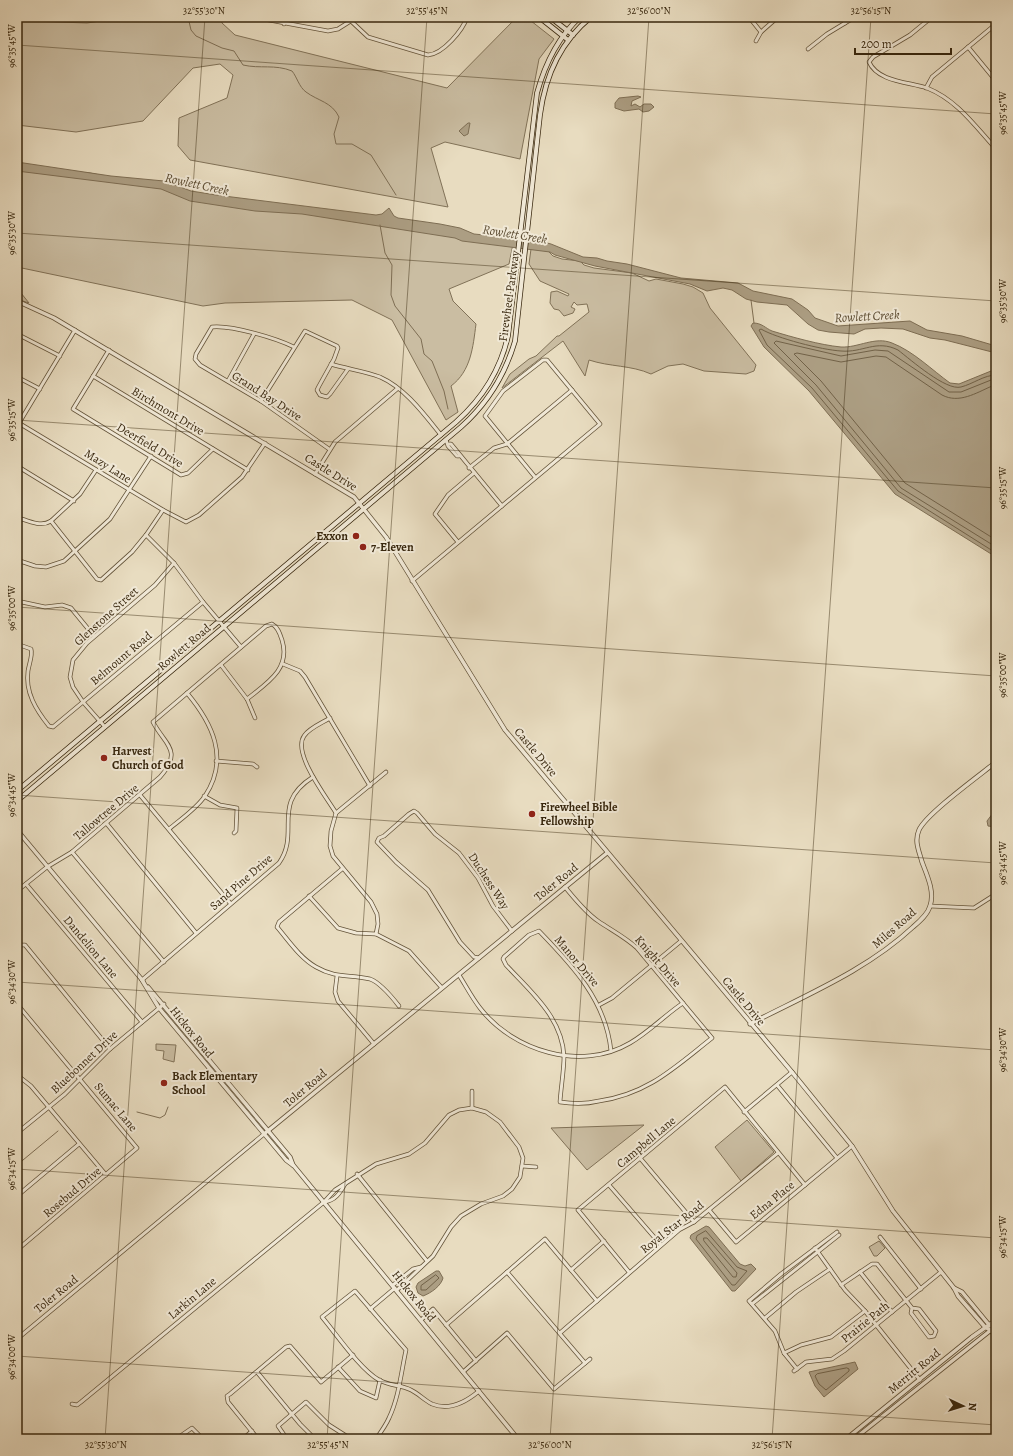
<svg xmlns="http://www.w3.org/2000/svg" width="1013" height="1456" font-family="Alegreya,serif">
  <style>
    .green { fill: #cabda2; stroke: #817258 }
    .water { fill: #ac9e83; stroke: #7e6e54 }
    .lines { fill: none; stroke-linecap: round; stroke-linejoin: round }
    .shore { stroke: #726248; stroke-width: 1 }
    .stream { stroke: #7e6e54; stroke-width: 1 }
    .minor-casing { stroke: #64543a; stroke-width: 4.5 }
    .tertiary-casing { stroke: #64543a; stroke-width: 5 }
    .secondary-casing { stroke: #38270e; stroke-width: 5.5 }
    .minor { stroke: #f0e8d6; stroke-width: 3 }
    .tertiary { stroke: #f0e8d6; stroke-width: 3.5 }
    .secondary { stroke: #f0e8d6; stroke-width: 4 }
    .ticks { fill: none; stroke: #38270e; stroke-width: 1; stroke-opacity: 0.45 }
    .poi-dot { fill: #8f2418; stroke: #f0e8d6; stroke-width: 1.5 }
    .labels { text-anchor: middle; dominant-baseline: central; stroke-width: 4; stroke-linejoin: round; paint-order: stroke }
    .street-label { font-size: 12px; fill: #38270e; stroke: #f0e8d6 }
    .poi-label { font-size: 12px; font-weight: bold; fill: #38270e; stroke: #f0e8d6; text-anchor: start }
    .water-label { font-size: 13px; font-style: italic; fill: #5b4b31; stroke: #f0e8d6 }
    .neatline { fill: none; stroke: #38270e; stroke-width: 1.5 }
    .ticks-label { font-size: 10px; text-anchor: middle; fill: #38270e }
  </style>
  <rect width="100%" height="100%" fill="#e8dcc0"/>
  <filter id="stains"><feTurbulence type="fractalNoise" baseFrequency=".005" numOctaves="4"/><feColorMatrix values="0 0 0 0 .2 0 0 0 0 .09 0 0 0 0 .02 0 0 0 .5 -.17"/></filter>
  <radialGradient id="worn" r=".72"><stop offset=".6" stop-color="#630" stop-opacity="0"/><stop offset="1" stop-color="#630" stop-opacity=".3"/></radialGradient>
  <!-- green -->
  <g class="green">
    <path d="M17 17 32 21 87 23 127 17H220L222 23 235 35 447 88 517 17H526L554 39 539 59 520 159 445 142 431 148 448 207 190 160 178 146 179 118 227 98 233 75 220 64 193 68 143 121 76 132 17 125Z"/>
    <path d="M17 168 90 173 197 196 289 207 513 244 509 264 449 289 453 301 476 324C473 347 471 371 451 386L458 412 446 420 392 320 352 300 225 303 203 306 17 267Z"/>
    <path d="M531 249 548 251 553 256 562 259 580 261 584 265 594 268 632 273 649 281 656 279 683 284 693 287 703 293 710 308 756 365 754 371 746 374 704 371 683 364 668 366 651 374C631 365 610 367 589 360L585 376 563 341 502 388 510 374 529 359 536 356 557 336H559L589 312 587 304 577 305 574 302 571 307 575 309 573 313 564 316 559 310 554 309 550 303 551 292 557 291 568 296 569 294 540 281 529 264Z"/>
    <path d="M17 288 29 303 17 299Z"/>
    <path d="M156 1044 176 1045 174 1062 163 1059 164 1051 156 1050Z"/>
    <path d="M747 1120 774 1152 741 1181 715 1147Z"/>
    <path d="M644 1125 587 1170 551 1128Z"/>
    <path d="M879 1241 885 1248 877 1256H874L869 1247Z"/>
  </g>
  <!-- water -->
  <g class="water">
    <path d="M638 96 641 97 632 101 631 106 635 104 640 107 644 104H651L654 107 649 111 643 112 639 109 624 111 615 108V103L619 98Z"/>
    <path d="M468 123H470L468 134 464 136 459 131Z"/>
    <path d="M17 162 111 176 164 181 191 191 216 195 376 215 382 214 389 208 394 216 398 218 440 224 460 228 474 234 535 240 551 244 583 257 597 258 607 261 627 264 681 278 738 283 753 291 792 299 808 310 815 318 838 326 910 321 927 330 962 336 996 346V353L945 340 930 338 903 329 881 328 865 329 854 334 829 332 818 330 808 324 787 305 757 302 746 299 732 290 723 288 707 291 690 284 595 266 555 255 550 252 462 241 455 238 302 214 255 211 190 201 161 189 17 171Z"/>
    <path d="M753 323C762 323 765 328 772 331 792 337 820 345 841 347 858 348 875 336 892 343 913 351 932 370 950 383L959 384 991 371 996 372V557L895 494 809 391 764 347 751 326Z"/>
    <path d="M996 809V827L988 826 987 821Z"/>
    <path d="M706 1226 709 1227 740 1264 745 1266 751 1264 756 1269 735 1291H732L690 1238 691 1235Z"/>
    <path d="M436 1271H439L443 1278C441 1286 431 1293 423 1296L418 1293 416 1287 418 1283Z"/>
    <path d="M855 1362 858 1369 824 1397 815 1386 809 1372Z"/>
  </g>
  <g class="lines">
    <!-- shore -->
    <g class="shore">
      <path d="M996 375C984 375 973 384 961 387 946 391 911 360 898 350 876 339 863 353 841 351 822 350 776 338 761 329L759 330 767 345 812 388 898 491 996 553"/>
      <path d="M996 380H991L961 392H949L888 351 875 350 841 356 776 341 774 343 816 385 901 488 996 547"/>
      <path d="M996 386H992C976 393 959 404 942 395L886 357 876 356 841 362 797 353 794 354 821 381 905 483 996 540"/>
      <path d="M706 1231 737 1267 747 1271 735 1285H732L696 1239 697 1236Z"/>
      <path d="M704 1238H707L737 1273 736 1277H733L704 1241Z"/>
      <path d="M436 1275 439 1278 426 1290H421V1286Z"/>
      <path d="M847 1368 849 1369V1371L826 1390 819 1384 815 1376 817 1374Z"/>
    </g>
    <!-- stream -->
    <g class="stream">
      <path d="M188 17 191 30 196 36 222 48 234 51 243 65C260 69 275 64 292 71 297 77 299 87 306 92 318 101 332 102 339 117L334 134 336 144H352L371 155 396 195"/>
      <path d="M380 225 385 253 392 265 391 295 395 306 421 339 424 354 432 361 444 391 448 409"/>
      <path d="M751 300 754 323"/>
      <path d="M137 1112 160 1118 165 1115 168 1107"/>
      <path d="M17 1165 58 1131"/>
    </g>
    <defs>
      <g id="minor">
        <path d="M253 17 328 31 338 29 357 17"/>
        <path d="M749 17 761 32"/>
        <path d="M842 17 845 23"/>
        <path d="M932 17 910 35 873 57 869 62C878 82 909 82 927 88 957 100 975 126 996 149"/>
        <path d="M352 22 368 37 428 55C443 54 463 30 467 17"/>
        <path d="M284 24 285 17"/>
        <path d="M756 41 761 32 778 17"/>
        <path d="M968 47 996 81"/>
        <path d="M808 49 827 34 855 17"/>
        <path d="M926 88 932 77 996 24"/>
        <path d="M17 334 60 356"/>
        <path d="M294 347C275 338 232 325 212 327L196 354 195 359 200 365 261 401 329 449"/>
        <path d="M109 350 73 409 181 475 188 473 213 449"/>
        <path d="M331 364C347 369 364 371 380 377 405 388 424 414 441 435"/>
        <path d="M93 376 248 470"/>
        <path d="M17 377 40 389"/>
        <path d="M228 381 254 334"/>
        <path d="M261 401 305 331 337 346 338 348 334 359 319 386 317 390 320 395 327 397 330 394 348 369"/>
        <path d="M17 422 163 510 186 522 199 515 242 477 265 443"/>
        <path d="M19 423 75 330"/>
        <path d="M446 440 448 446 457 456H459"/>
        <path d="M449 444H451L502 506"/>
        <path d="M17 466 74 501"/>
        <path d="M469 468 494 448 507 444 572 390"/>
        <path d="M315 474 335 442 397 389"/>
        <path d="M17 518C29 520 40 528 51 521L80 494 96 470"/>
        <path d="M51 521 97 579 101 580 132 552 146 535 163 510"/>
        <path d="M146 535 174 563 203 602 241 647"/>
        <path d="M458 542 435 514 448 495 474 473"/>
        <path d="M17 560 35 566 46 567 64 561 110 519 151 456"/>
        <path d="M412 581 600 424 547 360H543L503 391 485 416 535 477"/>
        <path d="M17 601 45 607 62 605 71 608 94 636"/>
        <path d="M17 644 31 649C33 655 29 664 28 671 25 692 36 710 49 726L53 727 203 602"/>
        <path d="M283 664 300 671 305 677 370 786"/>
        <path d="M221 665 247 699 255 718"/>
        <path d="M330 718C322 723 309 728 304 736 292 753 327 798 336 813"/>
        <path d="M105 727 83 702 73 687 70 677 73 660 87 643 155 585 174 563"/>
        <path d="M216 761 253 764 257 767"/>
        <path d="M140 795 230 903"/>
        <path d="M204 796 220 805 237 808 236 831 234 833"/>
        <path d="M107 824 196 933"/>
        <path d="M169 829C181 819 196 809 205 796 230 758 212 723 187 693"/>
        <path d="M72 852 164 962"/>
        <path d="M342 869 279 922 277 927C289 941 300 958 316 967 337 979 349 974 370 979 381 983 392 997 399 1006"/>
        <path d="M26 884 142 1022"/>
        <path d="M565 887C575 899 585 912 598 921 611 930 625 937 637 948L712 1038C675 1067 648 1094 599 1101 587 1104 573 1104 560 1102 561 1087 564 1070 564 1056 562 1017 530 991 506 965L503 959 504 957 529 935 539 931C573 966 606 1001 611 1051"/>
        <path d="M17 891 47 867 72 852 160 777C184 750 164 744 153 722L266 626 272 624C278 627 280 634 282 640 291 669 267 683 247 699"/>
        <path d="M309 896 338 928 356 933 376 934 409 951 442 988"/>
        <path d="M930 906 974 908 996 894"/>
        <path d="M376 934 378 924 377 914 371 902 333 856 330 846 331 831 336 813 386 772"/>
        <path d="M17 945H25L110 1049"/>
        <path d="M479 958 474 957 460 942 428 890 396 862 377 842 379 838 384 836 409 814 414 811 417 813 435 834 459 853 478 878 493 906 512 931"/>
        <path d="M459 975C466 986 472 998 480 1008 513 1051 581 1072 630 1043 649 1032 665 1015 683 1003"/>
        <path d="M337 976 335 992 338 1001 374 1044"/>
        <path d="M142 980 279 863C301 832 270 804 313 777"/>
        <path d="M17 1004 137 1148 17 1250"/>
        <path d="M599 1005 612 998 681 941"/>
        <path d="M17 1075 31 1086 106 1175"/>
        <path d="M777 1085 837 1158"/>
        <path d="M472 1108V1091"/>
        <path d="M744 1112 792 1072"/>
        <path d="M17 1133 65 1094 110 1049 164 1004"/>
        <path d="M640 1158 694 1222"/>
        <path d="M522 1166 536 1167"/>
        <path d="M357 1174 427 1261"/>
        <path d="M609 1185 661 1245"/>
        <path d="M17 1196 79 1144"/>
        <path d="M324 1202C335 1201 340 1193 345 1184"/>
        <path d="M709 1210 736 1242 852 1146"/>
        <path d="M880 1237 921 1289"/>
        <path d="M815 1248 845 1290 865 1311 920 1380"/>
        <path d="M571 1270 604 1241"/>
        <path d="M507 1272 585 1363"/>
        <path d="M629 1272 578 1210 725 1087 805 1185"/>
        <path d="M860 1272 892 1312"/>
        <path d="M393 1285 413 1269 421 1267"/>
        <path d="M841 1285 872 1264H877L912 1308 911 1313 929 1337 934 1336 936 1331 919 1309 912 1308"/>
        <path d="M752 1304 839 1235"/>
        <path d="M370 1309 395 1288"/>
        <path d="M765 1318 796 1292 830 1269"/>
        <path d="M421 1320 433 1309 476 1361"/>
        <path d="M446 1325 545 1239 597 1301"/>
        <path d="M990 1330 996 1337"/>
        <path d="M560 1333 679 1230 694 1222 778 1153"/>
        <path d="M17 1339 264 1134"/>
        <path d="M784 1353 801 1345 831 1337 865 1311"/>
        <path d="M338 1367 360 1391 376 1398 380 1380"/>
        <path d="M797 1369 784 1353 775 1331 749 1301 781 1274 837 1232"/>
        <path d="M794 1371 806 1362 832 1359 844 1351 941 1272"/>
        <path d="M257 1372 300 1424 315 1439"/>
        <path d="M463 1372 507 1333 554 1389 590 1359"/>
        <path d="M72 1404 77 1405 81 1402 324 1202 335 1190 376 1164 409 1154 425 1143 449 1115 459 1110 472 1108 486 1112 500 1122 519 1147 523 1158 520 1177 512 1189 503 1196 481 1204 461 1216 451 1227 433 1256 397 1290"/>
        <path d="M176 1439 192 1428 203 1439"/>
        <path d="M243 1439 252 1431"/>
        <path d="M258 1439 228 1402 227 1396 230 1394 286 1347 290 1346 321 1382 353 1355"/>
        <path d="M287 1439 278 1426 306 1402 329 1425 351 1439"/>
        <path d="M376 1439C381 1432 386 1425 389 1418 399 1397 401 1373 406 1350L355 1291 322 1317C337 1335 360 1369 379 1380 390 1386 401 1385 411 1390 419 1394 424 1400 432 1404 449 1411 466 1402 479 1391"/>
      </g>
      <g id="tertiary">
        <path d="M17 301 54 318 354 497 386 537 505 730 792 1072 852 1146 893 1211 954 1288 958 1296 985 1327 990 1330"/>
        <path d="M17 830 143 981"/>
        <path d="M142 980 159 1008 286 1160 294 1166 518 1439"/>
        <path d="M148 987 290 1157 293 1165"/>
        <path d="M750 1024C806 995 867 970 913 927 920 921 928 914 930 906 935 892 927 875 922 862 919 851 914 841 919 830 926 814 980 775 996 762"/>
        <path d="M264 1134 607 853"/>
        <path d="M954 1288 962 1292 990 1326"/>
        <path d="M846 1439 972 1337 996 1320"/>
        <path d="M854 1439 996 1326"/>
      </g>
      <g id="secondary">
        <path d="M539 17 568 40"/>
        <path d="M550 17 573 35"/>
        <path d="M17 791 456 422C483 398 500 371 508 336L537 93C545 64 557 38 580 17"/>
        <path d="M17 801 461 427C488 403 505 375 515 341L540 115C545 77 560 42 591 17"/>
      </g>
    </defs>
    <!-- minor casing -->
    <use href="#minor" class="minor-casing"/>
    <!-- tertiary casing -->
    <use href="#tertiary" class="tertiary-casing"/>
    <!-- secondary casing -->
    <use href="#secondary" class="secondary-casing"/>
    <!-- minor -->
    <use href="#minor" class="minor"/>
    <!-- tertiary -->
    <use href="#tertiary" class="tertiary"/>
    <!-- secondary -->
    <use href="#secondary" class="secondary"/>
  </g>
  <!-- ticks -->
  <path class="ticks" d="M17 45 996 114M17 233 996 301M17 420 996 488M17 607 996 676M17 795 996 863M17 982 996 1050M17 1169 996 1238M17 1356 996 1425M105 1439 205 17M327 1439 427 17M550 1439 649 17M772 1439 871 17M994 1439 996 1407"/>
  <!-- markers -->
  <g class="poi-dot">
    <circle cx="356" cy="536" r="4"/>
    <circle cx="363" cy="547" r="4"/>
    <circle cx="104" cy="758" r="4"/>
    <circle cx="532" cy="814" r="4"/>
    <circle cx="164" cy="1083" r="4"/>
  </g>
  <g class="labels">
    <!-- street labels -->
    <g class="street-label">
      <text transform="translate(509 296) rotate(-82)">Firewheel Parkway</text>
      <text transform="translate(267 396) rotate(33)">Grand Bay Drive</text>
      <text transform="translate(168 411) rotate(31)">Birchmont Drive</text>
      <text transform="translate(150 445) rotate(31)">Deerfield Drive</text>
      <text transform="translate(108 466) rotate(32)">Mazy Lane</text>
      <text transform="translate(331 472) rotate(32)">Castle Drive</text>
      <text transform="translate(106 616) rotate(-42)">Glenstone Street</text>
      <text transform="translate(184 647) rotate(-40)">Rowlett Road</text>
      <text transform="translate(121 658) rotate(-40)">Belmount Road</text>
      <text transform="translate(536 752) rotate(50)">Castle Drive</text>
      <text transform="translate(106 812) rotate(-40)">Tallowtree Drive</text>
      <text transform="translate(489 881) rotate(57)">Duchess Way</text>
      <text transform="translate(241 882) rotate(-41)">Sand Pine Drive</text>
      <text transform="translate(556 882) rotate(-39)">Toler Road</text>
      <text transform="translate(894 928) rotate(-41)">Miles Road</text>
      <text transform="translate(91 947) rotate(50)">Dandelion Lane</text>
      <text transform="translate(577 961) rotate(50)">Manor Drive</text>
      <text transform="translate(658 961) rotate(49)">Knight Drive</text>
      <text transform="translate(744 1001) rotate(50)">Castle Drive</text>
      <text transform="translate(192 1032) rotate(51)">Hickox Road</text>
      <text transform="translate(84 1062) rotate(-43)">Bluebonnet Drive</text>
      <text transform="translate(305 1088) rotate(-40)">Toler Road</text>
      <text transform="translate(116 1107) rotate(50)">Sumac Lane</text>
      <text transform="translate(646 1142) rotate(-40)">Campbell Lane</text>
      <text transform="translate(72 1192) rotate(-40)">Rosebud Drive</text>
      <text transform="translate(772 1200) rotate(-39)">Edna Place</text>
      <text transform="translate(672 1227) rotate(-38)">Royal Star Road</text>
      <text transform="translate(56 1294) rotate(-39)">Toler Road</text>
      <text transform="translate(414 1296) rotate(51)">Hickox Road</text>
      <text transform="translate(192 1298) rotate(-40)">Larkin Lane</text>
      <text transform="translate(865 1322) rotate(-39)">Prairie Path</text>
      <text transform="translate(914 1371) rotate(-39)">Merritt Road</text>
    </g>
    <!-- poi labels -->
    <g class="poi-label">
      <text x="348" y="536" text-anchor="end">Exxon</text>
      <text x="371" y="547">7-Eleven</text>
      <text x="112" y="751">Harvest<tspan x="112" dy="14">Church of God</tspan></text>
      <text x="540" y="807">Firewheel Bible<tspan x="540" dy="14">Fellowship</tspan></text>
      <text x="172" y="1076">Back Elementary<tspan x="172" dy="14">School</tspan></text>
    </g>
    <!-- water labels -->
    <g class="water-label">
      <text transform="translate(197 184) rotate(12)">Rowlett Creek</text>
      <text transform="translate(515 234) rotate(9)">Rowlett Creek</text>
      <text transform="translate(867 316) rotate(-3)">Rowlett Creek</text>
    </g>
  </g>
  <!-- margin -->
  <rect width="1013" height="1456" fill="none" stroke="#e8dcc0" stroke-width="44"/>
  <!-- north arrow -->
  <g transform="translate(963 1406) rotate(94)" stroke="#f0e8d6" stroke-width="3" paint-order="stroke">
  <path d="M0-3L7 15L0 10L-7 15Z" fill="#38270e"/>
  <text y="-6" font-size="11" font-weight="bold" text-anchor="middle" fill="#38270e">N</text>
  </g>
  <!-- scale -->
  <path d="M855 48v6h96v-6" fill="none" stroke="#38270e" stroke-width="2"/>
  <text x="861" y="48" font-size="12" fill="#38270e" stroke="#f0e8d6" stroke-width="3" paint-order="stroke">200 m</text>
  <rect x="22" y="22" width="969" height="1412" class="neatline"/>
  <g class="ticks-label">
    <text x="204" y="14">32°55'30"N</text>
    <text x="427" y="14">32°55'45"N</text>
    <text x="649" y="14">32°56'00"N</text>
    <text x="871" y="14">32°56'15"N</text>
    <text transform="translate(11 46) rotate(-90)" y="4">96°35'45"W</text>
    <text transform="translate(1002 113) rotate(-90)" y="4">96°35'45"W</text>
    <text transform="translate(11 233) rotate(-90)" y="4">96°35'30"W</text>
    <text transform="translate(1002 301) rotate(-90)" y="4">96°35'30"W</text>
    <text transform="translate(11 420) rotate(-90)" y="4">96°35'15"W</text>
    <text transform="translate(1002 488) rotate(-90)" y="4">96°35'15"W</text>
    <text transform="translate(11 608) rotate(-90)" y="4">96°35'00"W</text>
    <text transform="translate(1002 675) rotate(-90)" y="4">96°35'00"W</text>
    <text transform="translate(11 795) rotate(-90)" y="4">96°34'45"W</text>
    <text transform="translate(1002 863) rotate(-90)" y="4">96°34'45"W</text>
    <text transform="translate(11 982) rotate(-90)" y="4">96°34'30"W</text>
    <text transform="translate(1002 1050) rotate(-90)" y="4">96°34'30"W</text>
    <text transform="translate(11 1169) rotate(-90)" y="4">96°34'15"W</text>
    <text transform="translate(1002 1237) rotate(-90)" y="4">96°34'15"W</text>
    <text transform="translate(11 1357) rotate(-90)" y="4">96°34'00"W</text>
    <text x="106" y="1448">32°55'30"N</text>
    <text x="328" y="1448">32°55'45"N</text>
    <text x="550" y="1448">32°56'00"N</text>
    <text x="772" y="1448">32°56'15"N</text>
  </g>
  <rect width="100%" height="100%" filter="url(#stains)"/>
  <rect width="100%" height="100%" fill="url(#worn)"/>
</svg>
